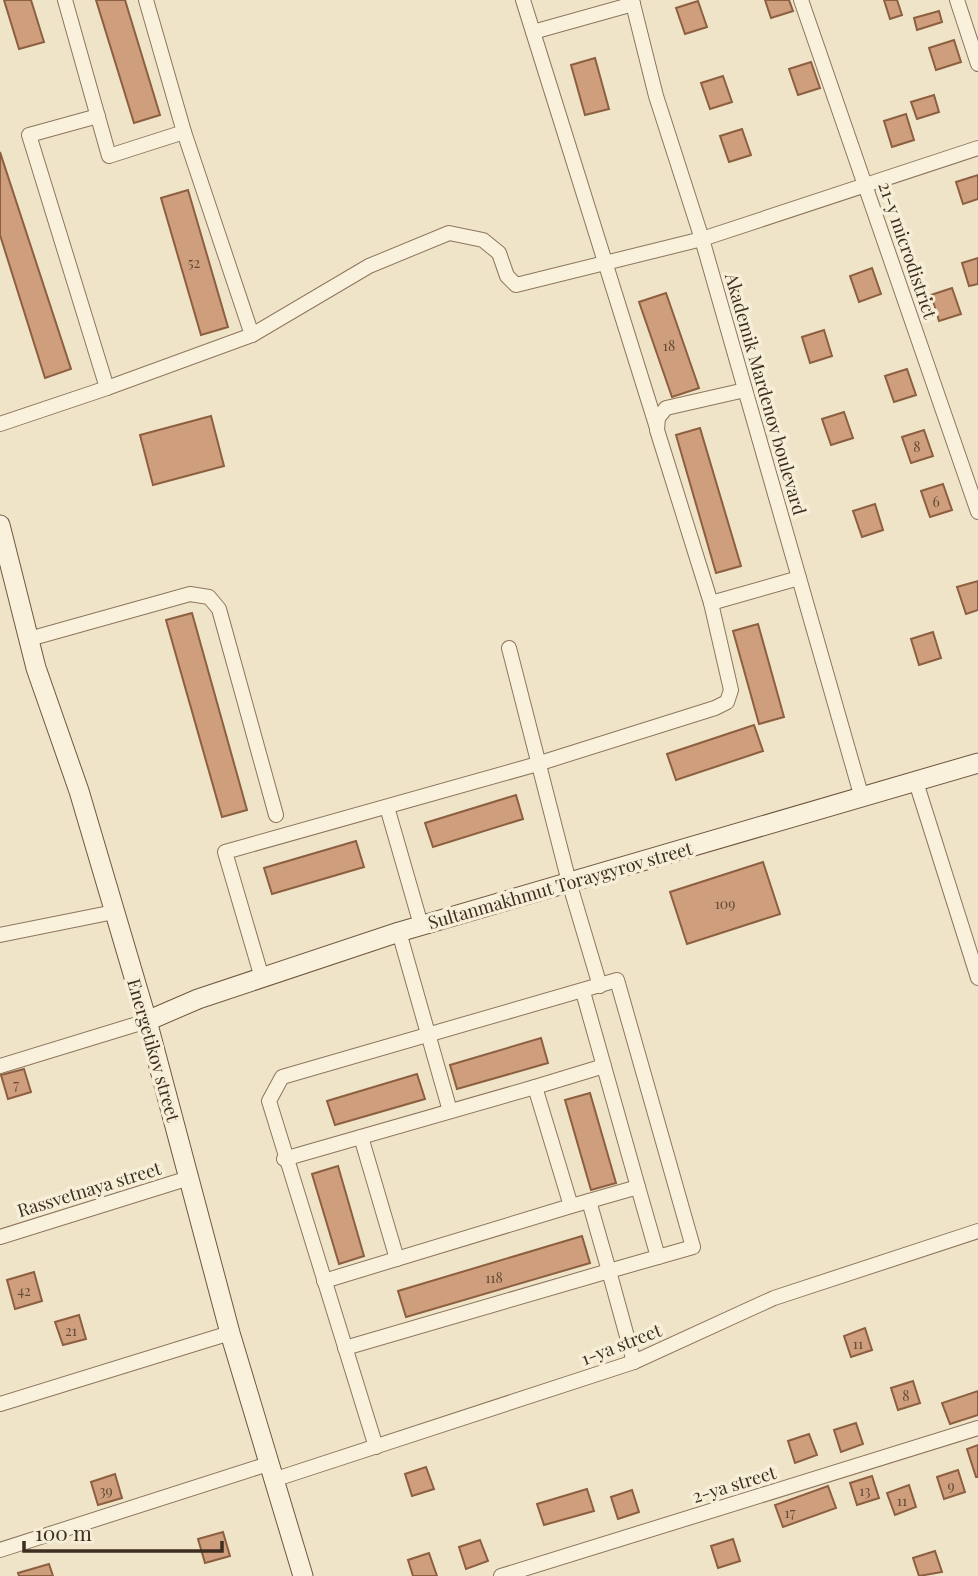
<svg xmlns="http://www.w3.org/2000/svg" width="978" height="1576" font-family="'Playfair Display',serif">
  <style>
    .building { fill: #cf9f7d; stroke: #8d5f41; stroke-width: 2 }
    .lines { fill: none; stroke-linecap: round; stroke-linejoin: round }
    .street-casing { stroke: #8d765c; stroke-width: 16 }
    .secondary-casing { stroke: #6f573f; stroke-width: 21 }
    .street { stroke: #faf1dc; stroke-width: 14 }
    .secondary { stroke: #faf1dc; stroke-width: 19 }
    .labels { text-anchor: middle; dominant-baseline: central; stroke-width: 7; stroke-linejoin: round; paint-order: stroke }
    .number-label { font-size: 14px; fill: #624a37 }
    .street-label { font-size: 18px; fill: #3d2e20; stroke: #f7eed8 }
  </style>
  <rect width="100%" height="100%" fill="#f0e4c8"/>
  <!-- building -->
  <g class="building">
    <path d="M4 0H31L44 42 19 49Z"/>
    <path d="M96 0H125L160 115 134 123Z"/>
    <path d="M765 0H789L793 11 771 18Z"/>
    <path d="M884 0H897L902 15 890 19Z"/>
    <path d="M698 1 707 27 685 34 676 8Z"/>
    <path d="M939 11 942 22 917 30 914 18Z"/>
    <path d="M954 40 961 62 936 70 929 48Z"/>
    <path d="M595 58 609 109 585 115 571 65Z"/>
    <path d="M811 62 820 88 798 95 789 69Z"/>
    <path d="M723 76 732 102 710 109 701 83Z"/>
    <path d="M934 95 939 112 917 119 911 102Z"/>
    <path d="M906 114 914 140 892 147 884 121Z"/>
    <path d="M742 129 751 155 729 162 720 136Z"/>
    <path d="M0 152 71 369 45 378 0 235Z"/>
    <path d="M978 175V199L963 204 956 182Z"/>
    <path d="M188 190 228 327 201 335 161 198Z"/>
    <path d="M978 258V284L969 286 962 263Z"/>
    <path d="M872 268 881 294 859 302 850 276Z"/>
    <path d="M952 288 961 314 939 321 931 295Z"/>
    <path d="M666 293 699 388 672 397 639 302Z"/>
    <path d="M824 330 832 356 810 363 802 337Z"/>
    <path d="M907 369 916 395 894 402 885 376Z"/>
    <path d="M844 412 853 438 831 445 822 419Z"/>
    <path d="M211 416 224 466 153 485 140 435Z"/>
    <path d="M700 428 741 566 716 573 676 435Z"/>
    <path d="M924 430 933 456 911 463 902 437Z"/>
    <path d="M943 484 952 510 930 517 921 491Z"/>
    <path d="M875 504 883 530 862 537 853 511Z"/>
    <path d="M978 581V610L966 614 957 587Z"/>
    <path d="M192 613 247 810 222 817 166 620Z"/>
    <path d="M758 624 784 717 759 724 733 631Z"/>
    <path d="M933 632 941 658 919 665 911 639Z"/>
    <path d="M754 725 763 751 676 780 667 754Z"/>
    <path d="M516 795 523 819 433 847 425 823Z"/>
    <path d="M356 841 364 867 272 894 264 868Z"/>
    <path d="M763 862 780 914 687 944 670 892Z"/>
    <path d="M541 1038 548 1063 457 1089 450 1065Z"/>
    <path d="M24 1069 31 1092 8 1099 1 1075Z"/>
    <path d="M417 1074 425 1099 335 1125 327 1101Z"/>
    <path d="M590 1093 616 1183 591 1190 565 1100Z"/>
    <path d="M338 1166 364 1256 339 1264 312 1174Z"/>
    <path d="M582 1236 590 1263 406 1317 398 1291Z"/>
    <path d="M34 1272 42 1301 15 1309 7 1280Z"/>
    <path d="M79 1315 86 1339 63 1345 55 1322Z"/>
    <path d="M865 1328 872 1350 851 1357 844 1336Z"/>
    <path d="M913 1381 920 1403 898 1410 891 1388Z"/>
    <path d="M978 1391V1415L950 1424 942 1403Z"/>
    <path d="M856 1423 863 1444 841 1452 834 1430Z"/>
    <path d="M809 1434 817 1455 795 1463 788 1441Z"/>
    <path d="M978 1445V1477H976L967 1449Z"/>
    <path d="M426 1467 434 1489 412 1496 405 1474Z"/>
    <path d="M958 1470 965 1492 944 1499 937 1477Z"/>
    <path d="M115 1474 122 1498 98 1505 91 1482Z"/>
    <path d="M872 1476 879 1498 857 1505 850 1483Z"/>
    <path d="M909 1485 916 1507 895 1515 887 1493Z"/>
    <path d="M828 1486 836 1508 783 1527 775 1505Z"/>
    <path d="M587 1489 594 1511 544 1525 537 1504Z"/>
    <path d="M632 1490 639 1512 618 1519 611 1497Z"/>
    <path d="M223 1532 230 1556 205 1563 198 1539Z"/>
    <path d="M733 1539 740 1561 718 1568 711 1546Z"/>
    <path d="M480 1540 488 1561 466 1569 459 1547Z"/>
    <path d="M935 1551 942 1572 919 1576 913 1558Z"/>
    <path d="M429 1553 437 1576H413L408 1560Z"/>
    <path d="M49 1564 53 1576H19L18 1573Z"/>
  </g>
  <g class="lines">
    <defs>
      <g id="street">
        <path d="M65 0 109 156 184 132 146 0"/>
        <path d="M523 0 533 32 633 4"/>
        <path d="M632 0 656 96 702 239 862 798"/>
        <path d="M801 0 978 512"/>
        <path d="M957 0 978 64"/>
        <path d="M533 32 657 428"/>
        <path d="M252 335 369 266 449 233 483 240 499 253 507 276 516 285 702 239 978 148"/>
        <path d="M107 388 252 335 184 132"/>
        <path d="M0 424 107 388 29 135 98 116"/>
        <path d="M711 603 799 578"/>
        <path d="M29 639 190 594 209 597 219 609 276 815"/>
        <path d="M509 648 569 882 600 986"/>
        <path d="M916 782 978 978"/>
        <path d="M387 807 421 925"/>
        <path d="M399 932 450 1111"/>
        <path d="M0 935 114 912"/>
        <path d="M262 978 225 852 534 765 715 708 727 702 731 690 711 603 657 430 658 418 666 408 745 390"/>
        <path d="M583 992 638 1187 589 1201"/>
        <path d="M0 1066 147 1021"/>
        <path d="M361 1137 397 1259"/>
        <path d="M284 1159 535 1087"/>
        <path d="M0 1237 189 1178"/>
        <path d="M324 1281 571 1206 535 1087 604 1066"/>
        <path d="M345 1348 609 1271 589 1201 571 1206"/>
        <path d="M634 1362 609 1271 658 1257 638 1187"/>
        <path d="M0 1404 230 1333"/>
        <path d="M376 1447 269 1101 282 1077 617 980 693 1247 658 1257"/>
        <path d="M273 1480 634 1362 774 1298 978 1231"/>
        <path d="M0 1550 268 1464"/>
        <path d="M501 1576 978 1428"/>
      </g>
      <g id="secondary">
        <path d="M0 525 36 668 79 791 147 1021 230 1333 303 1576"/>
        <path d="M147 1021 198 999 399 932 978 763"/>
      </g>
    </defs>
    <!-- street casing -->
    <use href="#street" class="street-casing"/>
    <!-- secondary casing -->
    <use href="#secondary" class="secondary-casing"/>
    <!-- street -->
    <use href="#street" class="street"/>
    <!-- secondary -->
    <use href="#secondary" class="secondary"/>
  </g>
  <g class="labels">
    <!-- number labels -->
    <g class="number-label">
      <text x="194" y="262">52</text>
      <text x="669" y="345">18</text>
      <text x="917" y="446">8</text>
      <text x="936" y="501">6</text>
      <text x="725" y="903">109</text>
      <text x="16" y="1084">7</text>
      <text x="494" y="1277">118</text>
      <text x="24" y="1290">42</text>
      <text x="71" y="1330">21</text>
      <text x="858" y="1343">11</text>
      <text x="906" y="1395">8</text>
      <text x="951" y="1485">9</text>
      <text x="106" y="1490">39</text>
      <text x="865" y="1490">13</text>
      <text x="902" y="1500">11</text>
      <text x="790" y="1512">17</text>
    </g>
    <!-- street labels -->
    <g class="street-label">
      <text transform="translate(908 250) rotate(71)">21-y microdistrict</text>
      <text transform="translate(766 394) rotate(74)">Akademik Mardenov boulevard</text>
      <text transform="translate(560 885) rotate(-16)">Sultanmakhmut Toraygyrov street</text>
      <text transform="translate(154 1050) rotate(74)">Energetikov street</text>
      <text transform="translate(89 1189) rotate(-17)">Rassvetnaya street</text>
      <text transform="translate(621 1344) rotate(-21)">1-ya street</text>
      <text transform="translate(734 1484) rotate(-17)">2-ya street</text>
    </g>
  </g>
  <!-- scale -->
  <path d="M24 1541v10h198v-10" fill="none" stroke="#3d2e20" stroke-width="3.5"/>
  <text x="35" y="1541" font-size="21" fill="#3d2e20" stroke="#f7eed8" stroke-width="5" paint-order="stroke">100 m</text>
</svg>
